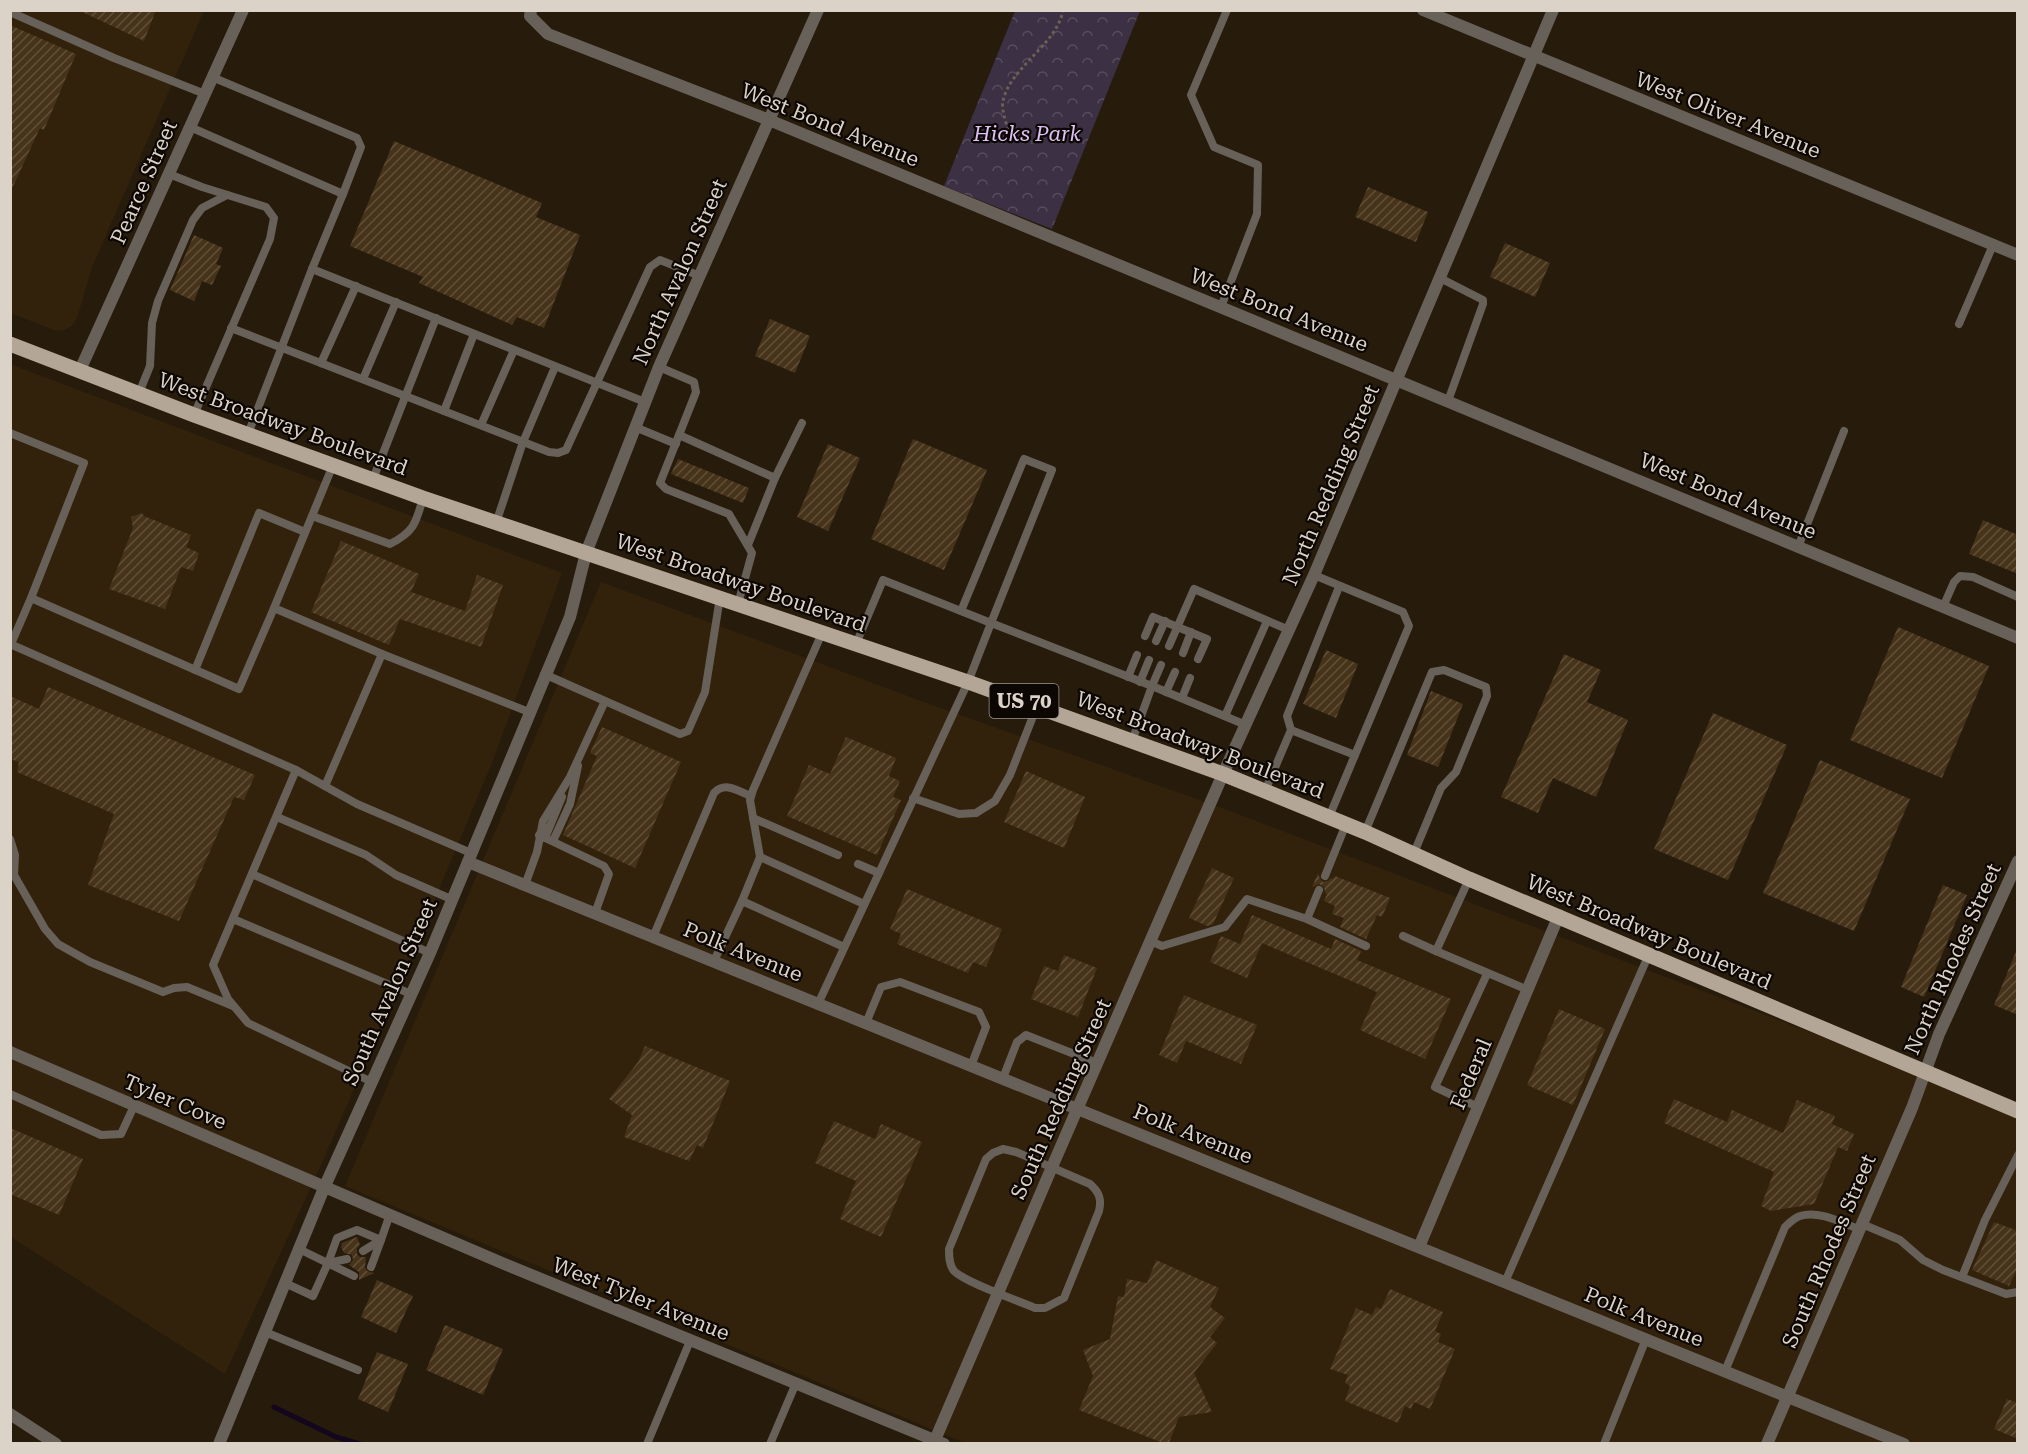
<svg xmlns="http://www.w3.org/2000/svg" width="2028" height="1454" font-family="'Roboto Serif',serif">
  <style>
    .built { fill: #32220b }
    .park { fill: url(#park-crowns) }
    .lines { fill: none; stroke-linecap: round; stroke-linejoin: round }
    .stream { stroke: #14071d; stroke-width: 5 }
    .building { fill: url(#building-hatch) }
    .path { stroke: #6b6052; stroke-width: 3; stroke-dasharray: 3 3; stroke-linecap: butt }
    .service { stroke: #686159; stroke-width: 8 }
    .minor { stroke: #686159; stroke-width: 12 }
    .tertiary { stroke: #686159; stroke-width: 12 }
    .primary { stroke: #b4a696; stroke-width: 15 }
    .labels { text-anchor: middle; dominant-baseline: central; stroke-width: 4.5; stroke-linejoin: round; paint-order: stroke }
    .shield { fill: #0c0703; stroke: #9d958d; stroke-width: 1.5 }
    .shield-label { font-size: 20px; font-weight: bold; fill: #dbd2c8 }
    .street-label { font-size: 21px; fill: #dbd2c8; stroke: #0c0703 }
    .park-label { font-size: 21px; font-style: italic; fill: #ddc0f5; stroke: #0c0703 }
  </style>
  <defs>
    <pattern id="park-crowns" width="20" height="18" patternUnits="userSpaceOnUse" patternTransform="scale(1.5)"><rect width="20" height="18" fill="#3b3044"/><path d="M2 6a3 3 0 1 1 6 0M12 15a3 3 0 1 1 6 0" fill="none" stroke="#574d5e"/></pattern>
    <pattern id="building-hatch" width="6" height="6" patternUnits="userSpaceOnUse" patternTransform="scale(1.5)"><rect width="6" height="6" fill="#463319"/><path d="M-1 1l2-2M0 6l6-6M5 7l2-2" fill="none" stroke="#605039"/></pattern>
  </defs>
  <rect width="100%" height="100%" fill="#271b0b"/>
  <!-- built -->
  <g class="built">
    <path d="M10 11H204L92 267 77 318 72 326 64 330 56 331 11 313Z"/>
    <path d="M10 364 562 573 492 763 409 961 322 1163 225 1374 11 1237Z"/>
    <path d="M601 582 921 701 1222 808 1868 1054 2017 1117V1443H965L345 1186Z"/>
  </g>
  <!-- park -->
  <path class="park" d="M1015 11H1140L1052 229 944 186Z"/>
  <g class="lines">
    <!-- stream -->
    <path class="stream" d="M274 1407 336 1437 360 1444"/>
  </g>
  <!-- building -->
  <g class="building">
    <path d="M78 10H156L144 41Z"/>
    <path d="M10 25 76 54 44 130 40 128 10 193Z"/>
    <path d="M394 141 542 203 536 217 580 235 544 328 517 317 512 325 419 283 423 277 350 246Z"/>
    <path d="M1368 187 1428 212 1416 242 1355 217Z"/>
    <path d="M194 235 223 248 216 264 221 266 212 285 202 281 194 301 170 290Z"/>
    <path d="M1505 243 1550 263 1535 297 1490 277Z"/>
    <path d="M770 319 810 336 795 373 755 356Z"/>
    <path d="M913 439 987 470 944 570 871 539Z"/>
    <path d="M828 444 860 458 828 531 797 517Z"/>
    <path d="M678 459 749 488 743 503 671 474Z"/>
    <path d="M142 513 144 516 191 535 186 547 199 553 193 571 181 567 165 609 109 589 133 528 131 517Z"/>
    <path d="M1983 520 2018 535V574L1969 554Z"/>
    <path d="M341 541 419 574 411 592 465 611 477 575 503 585 481 647 400 619 389 645 311 612Z"/>
    <path d="M1898 627 1989 666 1942 778 1850 740Z"/>
    <path d="M1326 650 1358 664 1336 718 1303 704Z"/>
    <path d="M1564 654 1601 670 1587 702 1628 720 1596 797 1553 778 1538 813 1501 797Z"/>
    <path d="M48 687 255 775 244 800 234 797 179 921 88 885 114 814 17 772 19 762 10 759V696L39 709Z"/>
    <path d="M1431 691 1463 704 1438 767 1407 755Z"/>
    <path d="M1713 713 1787 745 1728 880 1654 849Z"/>
    <path d="M602 727 681 762 635 868 563 835 597 756 590 753Z"/>
    <path d="M846 737 896 758 889 776 900 781 893 797 901 800 877 855 787 816 809 765 830 774Z"/>
    <path d="M1820 760 1910 799 1854 931 1763 893Z"/>
    <path d="M1026 771 1085 797 1064 848 1004 822Z"/>
    <path d="M1212 868 1234 878 1213 924 1207 926 1189 918Z"/>
    <path d="M1318 873 1320 879 1323 882 1328 881 1331 878 1333 879 1335 876 1390 898 1382 917 1377 915 1366 939 1340 927 1344 918 1332 914 1335 906 1324 901 1327 894 1325 893 1324 887 1319 884 1312 887Z"/>
    <path d="M1943 885 1967 895 1924 997 1901 987Z"/>
    <path d="M907 889 1002 929 986 967 973 962 968 973 897 944 901 934 890 929Z"/>
    <path d="M1252 915 1331 949 1335 939 1361 951 1357 960 1451 999 1425 1059 1360 1030 1377 992 1262 943 1247 978 1210 962 1221 936 1240 944Z"/>
    <path d="M2017 949H2018V1015L1994 1005Z"/>
    <path d="M1064 955 1097 968 1078 1017 1031 999 1044 966 1058 971Z"/>
    <path d="M1184 995 1257 1025 1241 1064 1186 1041 1177 1063 1159 1055Z"/>
    <path d="M1559 1009 1605 1029 1573 1105 1527 1085Z"/>
    <path d="M645 1046 730 1081 703 1148 697 1145 689 1161 624 1137 632 1115 609 1099 638 1062Z"/>
    <path d="M1674 1099 1727 1122 1732 1110 1783 1133 1797 1100 1835 1116 1832 1124 1854 1134 1847 1151 1838 1147 1814 1204 1771 1211 1761 1206 1774 1172 1664 1123Z"/>
    <path d="M834 1121 875 1139 881 1124 922 1142 881 1237 840 1219 856 1181 815 1163Z"/>
    <path d="M10 1128 83 1159 59 1215 10 1194Z"/>
    <path d="M1994 1222 2018 1231V1267L2009 1286 1972 1270Z"/>
    <path d="M357 1237 360 1245 357 1248V1254L360 1257H366L365 1267 367 1271 374 1273 359 1280V1272L349 1265 353 1260 352 1255 344 1253 341 1247 342 1243Z"/>
    <path d="M1156 1260 1219 1288 1210 1307 1225 1318 1210 1337 1217 1343 1194 1373 1212 1412 1179 1417 1169 1443H1163L1079 1410 1093 1376 1083 1350 1110 1339 1118 1296 1124 1297 1127 1279 1147 1283Z"/>
    <path d="M377 1280 413 1296 396 1333 361 1317Z"/>
    <path d="M1390 1289 1443 1312 1435 1331 1441 1334 1438 1342 1455 1349 1430 1409 1414 1402 1411 1409 1405 1406 1398 1423 1345 1401 1350 1386 1345 1383 1348 1375 1330 1369 1356 1308 1372 1315 1376 1307 1381 1309Z"/>
    <path d="M445 1325 503 1349 483 1395 426 1370Z"/>
    <path d="M377 1352 408 1364 388 1412 358 1399Z"/>
    <path d="M2007 1399 2018 1403V1439L1994 1429Z"/>
  </g>
  <g class="lines">
    <!-- path -->
    <path class="path" d="M1008 130C1006 122 1001 109 1003 101 1010 67 1057 45 1063 10"/>
    <!-- service -->
    <g class="service">
      <path d="M10 12 114 58 205 94"/>
      <path d="M212 77 357 138 361 147 343 194"/>
      <path d="M190 127 343 194 312 269 248 434"/>
      <path d="M169 174 202 187 266 207 274 218 270 239 194 415"/>
      <path d="M312 269 645 402"/>
      <path d="M1440 278 1483 300V304L1448 401"/>
      <path d="M1221 307 1257 214 1258 165 1214 147 1191 95 1227 10"/>
      <path d="M1959 324 1993 245"/>
      <path d="M231 328 549 452 558 453 566 450 650 267 660 260 700 276"/>
      <path d="M321 363 356 286"/>
      <path d="M659 367 694 382 696 392 660 483 666 489 729 514 752 553 738 604"/>
      <path d="M363 379 396 302"/>
      <path d="M139 393 150 366 152 323 158 301 193 220 202 208 227 195"/>
      <path d="M444 411 474 334"/>
      <path d="M481 425 514 350"/>
      <path d="M635 427 676 444"/>
      <path d="M10 433 84 463 31 598 239 689 274 608"/>
      <path d="M679 435 775 478"/>
      <path d="M333 465 274 608 382 654"/>
      <path d="M373 479 436 318"/>
      <path d="M312 516 390 544C414 532 416 523 423 498"/>
      <path d="M496 523 523 442 555 367"/>
      <path d="M748 545 775 478 802 423"/>
      <path d="M1798 547 1844 431"/>
      <path d="M1314 575 1403 612 1409 626 1329 817"/>
      <path d="M1943 607 1954 582 1960 576 1973 577 2018 597"/>
      <path d="M961 611 1024 459 1052 470 991 623 1152 686 1132 741"/>
      <path d="M1145 636 1153 617 1207 639 1198 659"/>
      <path d="M1156 641 1165 621"/>
      <path d="M10 644 296 770 357 804 471 853"/>
      <path d="M11 644 31 598"/>
      <path d="M1169 646 1194 589 1289 630"/>
      <path d="M1183 653 1191 632"/>
      <path d="M1161 665 1152 686 1246 725"/>
      <path d="M195 670 259 513 305 532"/>
      <path d="M1128 677 1137 655"/>
      <path d="M1140 682 1149 660"/>
      <path d="M1166 692 1175 672"/>
      <path d="M1182 698 1190 678"/>
      <path d="M605 701 680 734 688 731 705 692 720 597"/>
      <path d="M1225 716 1267 621"/>
      <path d="M1291 730 1355 755"/>
      <path d="M296 770 213 965 228 999 248 1023 372 1082"/>
      <path d="M325 786 382 654 529 712"/>
      <path d="M1265 791 1291 730 1287 716 1339 587"/>
      <path d="M913 798 959 814 976 813 995 801 1010 775 1037 706"/>
      <path d="M277 817 366 855 396 875 451 899"/>
      <path d="M753 818 838 855"/>
      <path d="M1365 832 1432 672 1444 670 1486 687 1487 696 1456 772 1441 788 1414 853"/>
      <path d="M539 835 604 866 609 874 595 913"/>
      <path d="M545 838 562 797"/>
      <path d="M10 839 15 855 14 875 45 929 58 944 90 962 163 992 174 988 187 987 233 1006"/>
      <path d="M553 841 570 804 578 766"/>
      <path d="M760 857 864 904"/>
      <path d="M858 864 879 873"/>
      <path d="M252 874 430 953"/>
      <path d="M1325 876 1346 824"/>
      <path d="M1469 879 1436 951 1528 990"/>
      <path d="M525 885 537 852 543 821 570 777 605 701 544 674"/>
      <path d="M742 901 844 947"/>
      <path d="M233 919 411 994"/>
      <path d="M1307 919 1366 946"/>
      <path d="M1403 936 1436 951"/>
      <path d="M653 937 714 793C725 781 738 791 751 796"/>
      <path d="M1150 941 1162 946 1225 927 1247 899 1307 919 1319 890"/>
      <path d="M714 961 742 901 760 857 750 800 753 790 822 633"/>
      <path d="M818 1004 968 682 991 623 883 580 856 644"/>
      <path d="M866 1023 881 987 900 982 979 1012 986 1027 971 1066"/>
      <path d="M1003 1078 1017 1042 1026 1035 1097 1063"/>
      <path d="M10 1094 101 1135 121 1134 134 1106"/>
      <path d="M1478 1107 1435 1087 1487 974"/>
      <path d="M1003 1149 1016 1152 1090 1184C1099 1192 1102 1199 1099 1211L1064 1298 1045 1308H1035C1017 1300 966 1283 954 1271 949 1265 949 1256 949 1249L986 1159 993 1153Z"/>
      <path d="M1862 1224 1900 1240 1923 1260 1943 1270 2006 1294 2018 1292"/>
      <path d="M299 1249 354 1276"/>
      <path d="M363 1251 381 1240 390 1214"/>
      <path d="M328 1263 337 1238 357 1230 381 1240 371 1267"/>
      <path d="M1962 1277 1985 1220 2018 1155"/>
      <path d="M1505 1282 1649 954"/>
      <path d="M285 1283 313 1296 328 1263 347 1259"/>
      <path d="M265 1332 358 1370"/>
      <path d="M1725 1371 1785 1227C1789 1223 1794 1218 1800 1216 1819 1210 1842 1223 1859 1229"/>
      <path d="M647 1444 690 1341"/>
      <path d="M770 1444 796 1383"/>
      <path d="M1604 1444 1646 1339"/>
    </g>
    <!-- minor -->
    <g class="minor">
      <path d="M531 10 530 16 548 34 769 120 2018 638"/>
      <path d="M1423 10 2018 255"/>
      <path d="M80 370 243 10"/>
      <path d="M468 862 1904 1444"/>
      <path d="M10 1052 502 1263 944 1444"/>
      <path d="M1419 1247 1559 915"/>
      <path d="M10 1414 56 1444"/>
      <path d="M935 1440 1052 1167 1223 774 1314 575 1553 10"/>
      <path d="M1767 1444 1912 1108 1939 1034 2018 861"/>
    </g>
    <!-- tertiary -->
    <path class="tertiary" d="M219 1444 324 1188 430 953 570 617 586 553 659 367 818 10"/>
    <!-- primary -->
    <path class="primary" d="M10 344 194 415 423 498 968 682 1223 774 1365 832 1469 879 2018 1111"/>
  </g>
  <g class="labels">
    <!-- shield labels -->
    <rect class="shield" x="989.5" y="684" width="69" height="34" rx="4.5"/>
    <g class="shield-label">
      <text x="1024" y="701">US 70</text>
    </g>
    <!-- street labels -->
    <g class="street-label">
      <text transform="translate(1728 115) rotate(22)">West Oliver Avenue</text>
      <text transform="translate(830 125) rotate(22)">West Bond Avenue</text>
      <text transform="translate(144 182) rotate(-66)">Pearce Street</text>
      <text transform="translate(680 272) rotate(-66)">North Avalon Street</text>
      <text transform="translate(1279 310) rotate(22)">West Bond Avenue</text>
      <text transform="translate(283 424) rotate(20)">West Broadway Boulevard</text>
      <text transform="translate(1331 485) rotate(-67)">North Redding Street</text>
      <text transform="translate(1728 496) rotate(23)">West Bond Avenue</text>
      <text transform="translate(741 583) rotate(19)">West Broadway Boulevard</text>
      <text transform="translate(1200 745) rotate(21)">West Broadway Boulevard</text>
      <text transform="translate(1649 932) rotate(23)">West Broadway Boulevard</text>
      <text transform="translate(743 952) rotate(22)">Polk Avenue</text>
      <text transform="translate(1953 959) rotate(-66)">North Rhodes Street</text>
      <text transform="translate(390 992) rotate(-66)">South Avalon Street</text>
      <text transform="translate(1471 1074) rotate(-67)">Federal</text>
      <text transform="translate(1061 1099) rotate(-66)">South Redding Street</text>
      <text transform="translate(175 1102) rotate(23)">Tyler Cove</text>
      <text transform="translate(1193 1134) rotate(22)">Polk Avenue</text>
      <text transform="translate(1829 1251) rotate(-67)">South Rhodes Street</text>
      <text transform="translate(641 1299) rotate(22)">West Tyler Avenue</text>
      <text transform="translate(1644 1317) rotate(22)">Polk Avenue</text>
    </g>
    <!-- park labels -->
    <g class="park-label">
      <text x="1027" y="134">Hicks Park</text>
    </g>
  </g>
  <!-- border -->
  <rect width="2028" height="1454" fill="none" stroke="#dbd2c8" stroke-width="24"/>
</svg>
